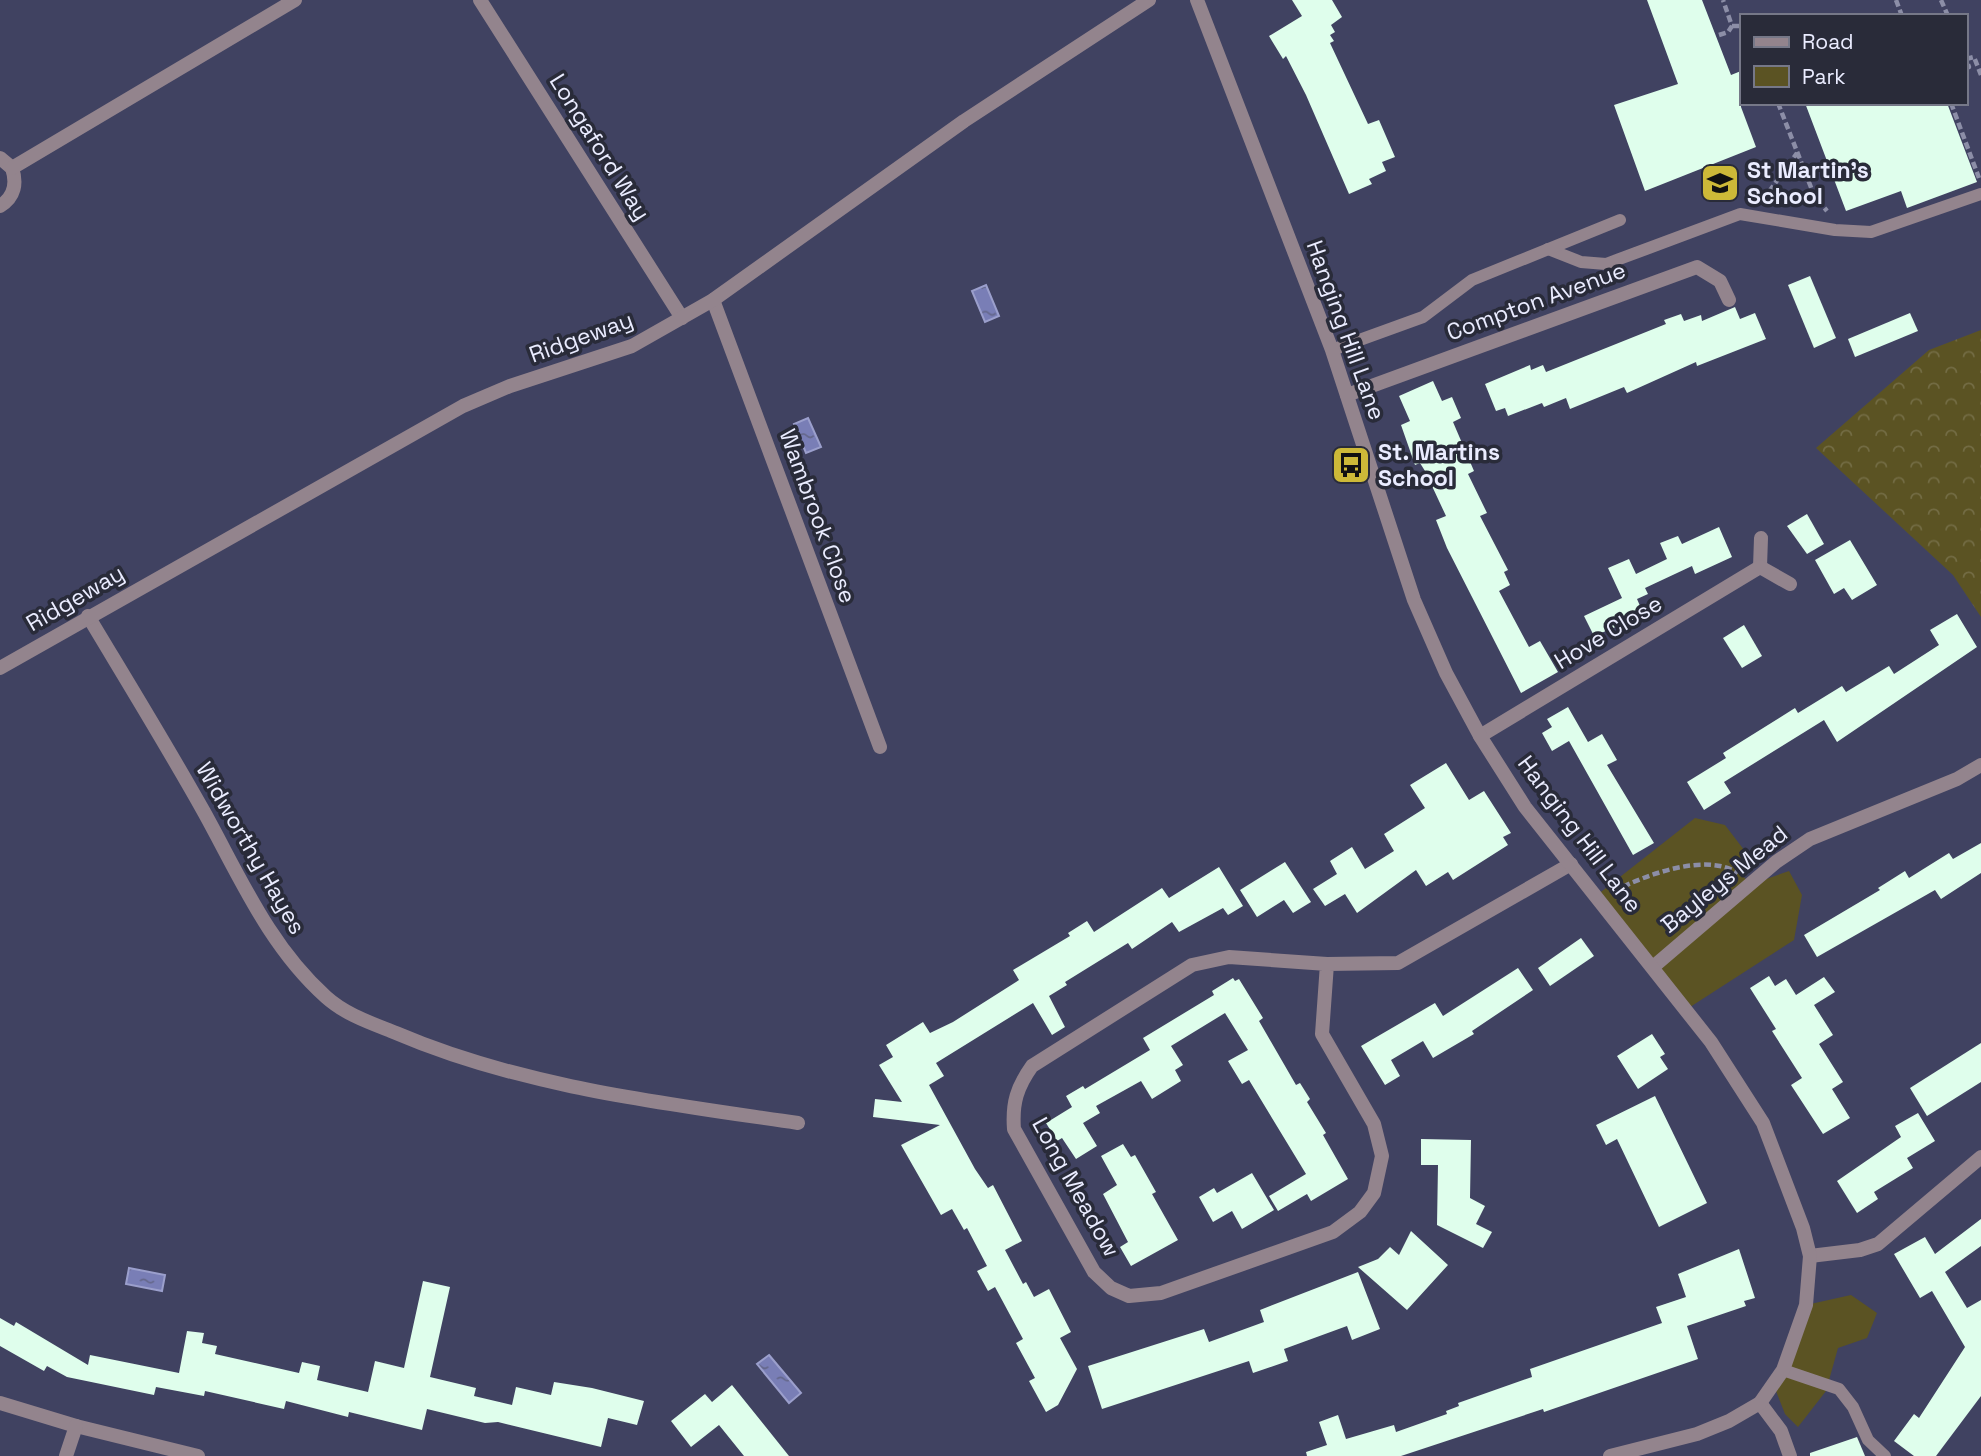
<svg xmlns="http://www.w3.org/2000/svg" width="1981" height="1456" font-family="'Space Grotesk',sans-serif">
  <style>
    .green { fill: #5b5323 }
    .forest { fill: url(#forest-crowns) }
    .water { fill: url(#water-ripples); stroke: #9b9fcc; stroke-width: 2 }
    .building { fill: #dffeec }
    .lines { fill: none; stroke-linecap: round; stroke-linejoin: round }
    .path { stroke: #8c8ea7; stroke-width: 4.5; stroke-dasharray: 7 3.5; stroke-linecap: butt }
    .service { stroke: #93848d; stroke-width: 12 }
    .minor { stroke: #93848d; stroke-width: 14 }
    .tertiary { stroke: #93848d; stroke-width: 14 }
    .labels { text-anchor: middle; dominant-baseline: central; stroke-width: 7; stroke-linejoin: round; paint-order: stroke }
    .street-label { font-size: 23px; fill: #eaecff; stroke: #292b39 }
    .poi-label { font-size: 23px; font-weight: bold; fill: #eaecff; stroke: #292b39; text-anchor: start }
  </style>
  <defs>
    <pattern id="forest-crowns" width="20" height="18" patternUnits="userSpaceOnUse" patternTransform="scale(1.75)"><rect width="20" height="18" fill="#5b5323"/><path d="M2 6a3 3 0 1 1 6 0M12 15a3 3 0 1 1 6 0" fill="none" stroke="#736c44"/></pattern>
    <pattern id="water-ripples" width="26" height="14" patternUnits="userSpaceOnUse" patternTransform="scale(1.75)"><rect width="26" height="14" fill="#797eb6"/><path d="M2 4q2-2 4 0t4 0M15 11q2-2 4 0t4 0" fill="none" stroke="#65688c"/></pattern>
  </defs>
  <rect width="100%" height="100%" fill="#404261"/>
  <!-- green -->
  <g class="green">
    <path d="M1695 818 1725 825 1754 863 1741 875 1752 884 1789 871 1802 895 1794 940 1687 1009 1597 895Z"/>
    <path d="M1851 1295 1877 1313 1867 1338 1838 1348 1826 1391 1798 1427 1785 1414 1774 1386 1806 1305Z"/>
  </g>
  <!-- forest -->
  <path class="forest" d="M1981 330V617L1953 575 1816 448 1929 350Z"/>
  <!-- water -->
  <g class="water">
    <path d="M986 285 999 316 985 322 972 291Z"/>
    <path d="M808 418 821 447 806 453 794 424Z"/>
    <path d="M129 1268 165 1275 162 1291 126 1284Z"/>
    <path d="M769 1355 801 1393 789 1403 757 1364Z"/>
  </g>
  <!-- building -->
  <g class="building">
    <path d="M1292 0H1332L1342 17 1331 25 1335 32 1330 35 1334 41 1330 43 1368 124 1379 120 1395 157 1382 162 1386 171 1369 179 1372 184 1349 194 1306 95 1286 56 1283 59 1269 36 1302 16Z"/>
    <path d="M1647 0H1702L1731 75 1741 71V107L1756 147 1645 191 1614 105 1678 84Z"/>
    <path d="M1805 103H1947L1977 182 1907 208 1901 191 1846 211Z"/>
    <path d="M1810 276 1836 338 1814 348 1788 285Z"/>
    <path d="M1735 307 1740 319 1755 313 1766 339 1697 366 1696 362 1627 393 1624 387 1570 409 1566 398 1544 407 1542 403 1508 416 1505 408 1496 411 1485 384 1530 365 1531 370 1543 365 1546 372 1666 324 1664 320 1681 314 1684 321 1701 315 1702 321Z"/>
    <path d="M1910 313 1918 331 1855 357 1848 339Z"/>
    <path d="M1433 381 1442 401 1452 397 1461 418 1453 422 1474 471 1468 474 1487 513 1480 516 1508 570 1504 572 1510 585 1499 591 1529 647 1540 641 1558 672 1521 693 1447 548 1436 520 1446 516 1425 471 1420 463 1415 465 1401 425 1410 421 1399 396Z"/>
    <path d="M1807 514 1824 544 1807 554 1787 526Z"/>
    <path d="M1719 527 1732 557 1695 574 1692 566 1645 588 1648 594 1637 599 1644 615 1594 636 1584 616 1622 598 1608 568 1629 559 1636 574 1667 559 1660 543 1678 536 1682 544Z"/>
    <path d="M1850 540 1877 585 1852 600 1844 588 1834 594 1815 560Z"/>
    <path d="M1957 614 1977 647 1837 742 1824 720 1724 782 1731 793 1704 810 1687 782 1726 758 1723 753 1795 708 1798 713 1842 686 1846 692 1889 666 1894 674 1939 645 1930 630Z"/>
    <path d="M1744 625 1762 656 1742 668 1723 638Z"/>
    <path d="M1568 707 1588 742 1602 734 1617 760 1607 765 1654 843 1633 855 1569 741 1552 751 1542 733 1552 727 1547 719Z"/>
    <path d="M1446 763 1469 800 1484 791 1511 833 1503 837 1508 845 1453 880 1448 872 1426 886 1416 870 1357 913 1345 894 1325 906 1313 889 1337 874 1330 861 1352 847 1365 869 1394 851 1384 834 1425 808 1410 785Z"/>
    <path d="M1981 843V873L1941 899 1935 890 1817 957 1804 935 1880 890 1878 888 1905 871 1909 878 1949 853 1953 859Z"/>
    <path d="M1285 862 1311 902 1293 913 1284 900 1257 917 1240 890Z"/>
    <path d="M1219 867 1243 906 1228 915 1223 908 1179 932 1172 922 1132 949 1128 943 1065 982 1067 985 1049 996 1065 1027 1052 1035 1033 1003 936 1063 944 1076 929 1085 975 1169 988 1188 993 1185 1022 1241 1005 1250 1023 1284 1026 1282 1034 1297 1049 1289 1071 1332 1060 1338 1077 1369 1058 1405 1046 1412 1029 1381 1035 1378 1016 1343 1023 1339 995 1287 988 1291 977 1271 987 1266 967 1228 964 1230 952 1209 941 1215 901 1145 940 1125 873 1117 875 1099 902 1102 879 1065 893 1057 886 1045 923 1022 930 1033 953 1022 1019 980 1013 970 1070 936 1068 933 1087 921 1094 932 1162 888 1169 898Z"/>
    <path d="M1581 938 1594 956 1550 986 1538 968Z"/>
    <path d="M1518 968 1533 990 1472 1031 1474 1034 1433 1058 1423 1041 1391 1060 1400 1076 1385 1085 1361 1046 1435 1003 1443 1016Z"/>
    <path d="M1769 976 1775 986 1786 979 1796 995 1824 977 1835 992 1814 1005 1833 1035 1819 1044 1843 1082 1832 1089 1850 1118 1823 1134 1791 1085 1802 1078 1772 1031 1776 1029 1750 988Z"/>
    <path d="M1233 978 1235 981 1239 979 1263 1018 1259 1021 1296 1085 1300 1083 1310 1099 1307 1102 1326 1133 1323 1135 1348 1179 1311 1201 1307 1194 1278 1211 1269 1196 1306 1174 1249 1080 1242 1084 1228 1061 1248 1050 1225 1013 1171 1046 1183 1065 1175 1070 1181 1081 1152 1099 1141 1081 1096 1106 1100 1113 1083 1123 1097 1146 1076 1159 1062 1138 1057 1141 1046 1123 1072 1107 1066 1096 1083 1086 1085 1089 1150 1050 1143 1038 1214 995 1212 991Z"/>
    <path d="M1652 1034 1665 1054 1660 1057 1668 1069 1638 1089 1617 1056Z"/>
    <path d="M1981 1043V1082L1927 1116 1910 1088Z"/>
    <path d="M1655 1096 1707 1203 1659 1227 1617 1139 1606 1145 1596 1125Z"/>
    <path d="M1918 1113 1935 1141 1907 1158 1913 1168 1874 1192 1878 1199 1857 1213 1837 1181 1901 1137 1895 1126Z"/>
    <path d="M1421 1139 1471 1140 1470 1198 1485 1206 1476 1224 1492 1232 1483 1248 1437 1225 1438 1165H1421Z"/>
    <path d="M1123 1144 1131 1157 1135 1155 1156 1192 1152 1194 1178 1240 1131 1266 1120 1247 1128 1242 1103 1194 1117 1185 1101 1156Z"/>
    <path d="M1252 1173 1274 1210 1242 1229 1232 1211 1213 1222 1199 1197 1214 1188 1217 1193Z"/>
    <path d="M1981 1219V1246L1945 1272 1967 1308 1981 1300V1396L1936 1456H1914L1894 1441 1914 1414 1919 1418 1965 1347 1932 1291 1920 1298 1894 1254 1925 1237 1935 1254Z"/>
    <path d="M1411 1231 1448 1265 1407 1310 1358 1267 1378 1259 1390 1247 1399 1255Z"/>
    <path d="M1739 1249 1755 1298 1744 1301 1746 1306 1687 1326 1698 1359 1544 1412 1543 1409 1401 1456H1307L1306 1452 1327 1445 1319 1422 1338 1415 1346 1439 1394 1425 1396 1432 1447 1414 1446 1411 1459 1406 1458 1403 1532 1377 1530 1369 1662 1323 1656 1307 1686 1297 1678 1274Z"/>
    <path d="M1358 1272 1380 1329 1352 1340 1347 1326 1284 1349 1288 1361 1253 1373 1249 1361 1102 1409 1088 1366 1204 1329 1209 1342 1264 1322 1260 1310Z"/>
    <path d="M423 1281 450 1287 430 1377 476 1388 474 1396 512 1405 516 1387 551 1395 554 1382 592 1388 644 1401 637 1425 608 1418 601 1447 498 1422 485 1423 427 1409 422 1430 349 1412 348 1417 286 1401 284 1409 205 1391 204 1396 156 1387 154 1395 67 1377 47 1366 44 1371 0 1346V1318L14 1326 16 1322 88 1365 90 1355 179 1373 187 1331 204 1333 202 1343 217 1346 215 1354 299 1373 302 1362 320 1366 317 1380 368 1392 375 1361 404 1368Z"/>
    <path d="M732 1385 789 1456H744L719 1425 691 1447 671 1421 705 1394 712 1402Z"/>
    <path d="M1857 1437 1865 1456H1810V1453Z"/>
  </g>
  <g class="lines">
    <!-- path -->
    <g class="path">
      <path d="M1896 0 1902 16"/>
      <path d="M1941 0 1948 16"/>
      <path d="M1732 26H1741"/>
      <path d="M1719 35 1728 32 1732 26 1723 0"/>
      <path d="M1966 59 1974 57 1981 75"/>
      <path d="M1965 68 1969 67 1966 59"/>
      <path d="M1778 103 1814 195 1827 211"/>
      <path d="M1951 103 1979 178"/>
      <path d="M1763 200 1797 153"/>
      <path d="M1614 891C1646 875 1705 852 1738 873"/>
    </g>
    <!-- service -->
    <g class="service">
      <path d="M1548 249 1581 262 1606 264 1740 214 1835 230 1871 232 1981 194"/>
      <path d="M1332 350 1423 317 1472 280 1620 220"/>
      <path d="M1783 1370 1839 1389 1853 1407 1868 1440 1885 1456"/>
    </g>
    <!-- minor -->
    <g class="minor">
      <path d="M480 0 682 318"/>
      <path d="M0 158 12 168C17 183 15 197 0 206"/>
      <path d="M12 168 295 0"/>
      <path d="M713 300 880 747"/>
      <path d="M1347 395 1697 267 1720 281 1729 300"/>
      <path d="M1760 567 1761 538"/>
      <path d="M88 616C127 681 167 746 204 812 240 877 269 946 326 997 346 1015 371 1023 396 1033 522 1087 663 1103 798 1123"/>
      <path d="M0 668 463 406 510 386 632 346 713 300 964 121 1149 0"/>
      <path d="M1480 736 1760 567 1790 584"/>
      <path d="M1327 964 1322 1034 1374 1124 1382 1156 1374 1193 1360 1212 1333 1232 1161 1293 1129 1296 1111 1288 1094 1272 1014 1129C1012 1103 1017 1087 1032 1066L1192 965 1229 957 1327 964 1398 963 1571 864"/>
      <path d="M1653 967 1776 862 1810 839 1957 779 1981 765"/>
      <path d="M1810 1256 1860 1250 1878 1244 1981 1157"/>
      <path d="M0 1403 76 1426 198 1456"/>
      <path d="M1760 1403 1781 1431 1790 1456"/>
      <path d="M66 1456 76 1426"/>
    </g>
    <!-- tertiary -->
    <path class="tertiary" d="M1197 0 1332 350 1414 600 1446 673 1480 736 1525 807 1711 1042 1763 1123 1803 1228 1810 1256 1806 1305 1783 1370 1760 1403 1729 1421 1697 1434 1610 1456"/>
  </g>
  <!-- icons -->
  <defs>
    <symbol id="school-square" viewBox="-11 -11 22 22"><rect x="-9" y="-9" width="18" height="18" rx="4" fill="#cdb938" stroke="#292b39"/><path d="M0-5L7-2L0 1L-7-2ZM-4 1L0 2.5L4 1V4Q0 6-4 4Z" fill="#111"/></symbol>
    <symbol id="bus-square" viewBox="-11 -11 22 22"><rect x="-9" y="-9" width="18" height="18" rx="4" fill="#cdb938" stroke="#292b39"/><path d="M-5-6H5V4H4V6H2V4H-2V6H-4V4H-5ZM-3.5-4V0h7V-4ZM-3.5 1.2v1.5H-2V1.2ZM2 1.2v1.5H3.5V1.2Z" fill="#111"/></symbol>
  </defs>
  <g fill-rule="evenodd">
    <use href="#school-square" x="1698" y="161" width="44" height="44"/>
    <use href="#bus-square" x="1329" y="443" width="44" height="44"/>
  </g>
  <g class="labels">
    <!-- street labels -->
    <g class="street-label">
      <text transform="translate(600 147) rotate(58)">Longaford Way</text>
      <text transform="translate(1536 301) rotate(-20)">Compton Avenue</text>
      <text transform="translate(1346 330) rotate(70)">Hanging Hill Lane</text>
      <text transform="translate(581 337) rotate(-20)">Ridgeway</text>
      <text transform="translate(818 516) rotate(70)">Wambrook Close</text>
      <text transform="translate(75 598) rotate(-30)">Ridgeway</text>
      <text transform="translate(1608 632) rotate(-31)">Hove Close</text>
      <text transform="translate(1580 834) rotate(53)">Hanging Hill Lane</text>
      <text transform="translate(251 848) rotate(60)">Widworthy Hayes</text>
      <text transform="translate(1724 879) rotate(-39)">Bayleys Mead</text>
      <text transform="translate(1076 1187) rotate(61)">Long Meadow</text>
    </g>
    <!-- poi labels -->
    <g class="poi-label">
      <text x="1747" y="170">St Martin's<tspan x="1747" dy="26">School</tspan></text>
      <text x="1378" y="452">St. Martins<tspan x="1378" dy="26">School</tspan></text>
    </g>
  </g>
  <!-- legend -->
  <rect x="1740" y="14" width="228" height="91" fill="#292b39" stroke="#767888" stroke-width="2"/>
  <rect x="1754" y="37" width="35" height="10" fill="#93848d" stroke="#767888" stroke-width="2"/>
  <text x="1802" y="49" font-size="21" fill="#eaecff">Road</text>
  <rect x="1754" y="66" width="35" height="21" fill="#5b5323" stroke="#767888" stroke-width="2"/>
  <text x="1802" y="84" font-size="21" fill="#eaecff">Park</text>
</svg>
